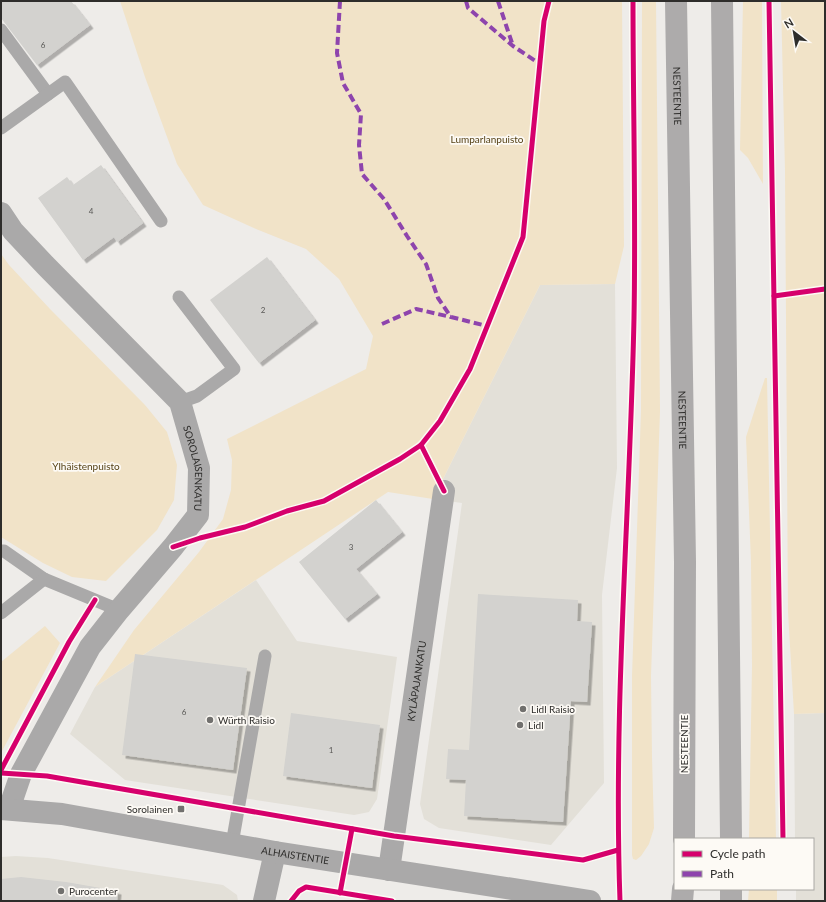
<svg xmlns="http://www.w3.org/2000/svg" width="826" height="902" font-family="Lato,sans-serif">
  <style>
    .built { fill: #e3e0d8 }
    .green { fill: #f1e3c8 }
    .building { fill: #d3d2cf; filter: url(#shadow) }
    .lines { fill: none; stroke-linecap: round; stroke-linejoin: round }
    .service { stroke: #aaa9a9; stroke-width: 13 }
    .minor { stroke: #aaa9a9; stroke-width: 22 }
    .tertiary { stroke: #aaa9a9; stroke-width: 22 }
    .primary { stroke: #adabab; stroke-width: 22 }
    .quiet { stroke: #8e44ad; stroke-width: 4; stroke-dasharray: 8 4; stroke-linecap: butt }
    .cycleway-casing { stroke: #fdfaf5; stroke-width: 8 }
    .cycleway { stroke: #d6006c; stroke-width: 5 }
    .poi-dot { fill: #71706e; stroke: #fdfaf5; stroke-width: 1.5 }
    .labels { text-anchor: middle; dominant-baseline: central; stroke-width: 3.5; stroke-linejoin: round; paint-order: stroke }
    .number-label { font-size: 8px; fill: #595856 }
    .street-label { font-size: 10px; fill: #2e2d2b; stroke: #fdfaf5 }
    .park-label { font-size: 10px; fill: #564317; stroke: #fdfaf5 }
    .poi-label { font-size: 10px; fill: #2e2d2b; stroke: #fdfaf5; text-anchor: start }
  </style>
  <defs>
    <filter id="shadow"><feDropShadow dx="3.5" dy="3.5" stdDeviation="0" flood-color="#0004"/></filter>
  </defs>
  <rect width="100%" height="100%" fill="#eeece9"/>
  <!-- built -->
  <g class="built">
    <path d="M615 284 617 468 602 595 604 783 551 845 439 828 424 819 420 804 462 503 433 499 540 285Z"/>
    <path d="M256 580 297 641 397 657 377 799 369 812 354 815 125 780 70 734 95 687Z"/>
    <path d="M825 713V901H796V889H813V839H795L794 714Z"/>
    <path d="M16 856 48 858 223 885 237 895 238 901H1V857Z"/>
  </g>
  <!-- green -->
  <g class="green">
    <path d="M120 1H622L624 246 615 284 540 285 433 499 388 492 95 687 134 630 199 552 223 519 231 490 232 460 227 439 366 369 373 336 339 279 306 249 256 229 203 205 177 164 145 77Z"/>
    <path d="M642 1H656L660 411 651 676 652 757 654 828 649 844 641 856 636 860 633 859 632 855V676L641 411Z"/>
    <path d="M743 1H762L763 184 748 158 740 150Z"/>
    <path d="M781 1H825V713L794 714 788 612 785 171Z"/>
    <path d="M1 254 9 265 50 309 145 405 167 432 177 465 174 500 157 530 106 581 72 577 43 563 1 537Z"/>
    <path d="M765 378H767L776 839H749L752 666 751 562 746 437Z"/>
    <path d="M45 626 60 643 1 753V662Z"/>
    <path d="M749 889H777V901H748Z"/>
  </g>
  <!-- building -->
  <g class="building">
    <path d="M1 1H71L90 25 37 65 1 18Z"/>
    <path d="M101 165 143 223 117 242 114 237 83 260 38 198 67 177 73 185Z"/>
    <path d="M267 257 315 320 259 363 210 300Z"/>
    <path d="M376 500 402 532 356 569 377 594 345 619 299 562Z"/>
    <path d="M478 594 578 600 577 621 592 622 587 702 571 701 563 822 464 816 466 780 446 779 448 749 469 750Z"/>
    <path d="M135 654 247 668 233 770 122 755Z"/>
    <path d="M291 713 380 725 372 788 283 776Z"/>
    <path d="M21 877 66 882 118 891 117 901H1V879Z"/>
  </g>
  <g class="lines">
    <!-- service -->
    <g class="service">
      <path d="M1 30 48 94"/>
      <path d="M1 128 65 82 161 221"/>
      <path d="M179 297 234 369 197 396 180 402"/>
      <path d="M1 551H4L44 579 119 610"/>
      <path d="M1 613 44 579"/>
      <path d="M232 844 265 656"/>
    </g>
    <!-- minor -->
    <g class="minor">
      <path id="s1" d="M1 213 13 231 45 265 180 402 199 468 198 515 173 547 119 610 90 647 21 774 9 809"/>
      <path id="s2" d="M389 870 444 491"/>
      <path d="M264 901 275 852"/>
    </g>
    <!-- tertiary -->
    <path class="tertiary" id="s3" d="M1 809 62 814 275 852 590 901"/>
    <!-- primary -->
    <g class="primary">
      <path id="s4" d="M676 1 685 562 684 839"/>
      <path d="M722 1 731 839"/>
      <path d="M731 889V901"/>
      <path d="M682 901 683 889"/>
    </g>
    <!-- quiet -->
    <g class="quiet">
      <path d="M340 1 337 53 343 83 361 114 359 145 362 174 384 199 407 236 426 264 438 298 451 317 487 326"/>
      <path d="M466 1 468 8 513 46 540 64"/>
      <path d="M498 1 513 46"/>
      <path d="M382 324 416 309 451 317"/>
    </g>
    <defs>
      <g id="cycleway">
        <path d="M769 1 783 839"/>
        <path d="M774 296 825 289"/>
        <path d="M421 445 444 491"/>
        <path d="M173 547 200 538 245 527 287 511 324 501 400 459 421 445 440 421 470 369 523 237 544 21 549 1"/>
        <path d="M1 770 69 642 95 600"/>
        <path d="M1 773 47 776 394 836 583 860 618 850"/>
        <path d="M340 893 352 829"/>
        <path d="M291 901 299 891 306 887 392 901"/>
        <path d="M620 901C613 706 630 512 634 318 636 212 633 106 633 1"/>
      </g>
    </defs>
    <!-- cycleway casing -->
    <use href="#cycleway" class="cycleway-casing"/>
    <!-- cycleway -->
    <use href="#cycleway" class="cycleway"/>
  </g>
  <!-- markers -->
  <g class="poi-dot">
    <circle cx="523" cy="709" r="4"/>
    <circle cx="210" cy="720" r="4"/>
    <circle cx="520" cy="725" r="4"/>
    <rect x="177" y="805" width="8" height="8" rx="2"/>
    <circle cx="61" cy="891" r="4"/>
  </g>
  <g class="labels">
    <!-- number labels -->
    <g class="number-label">
      <text x="43" y="45">6</text>
      <text x="91" y="211">4</text>
      <text x="263" y="310">2</text>
      <text x="351" y="547">3</text>
      <text x="184" y="712">6</text>
      <text x="331" y="750">1</text>
    </g>
    <!-- street labels -->
    <g class="street-label">
      <text stroke="none"><textPath href="#s4" startOffset="95">NESTEENTIE</textPath></text>
      <text stroke="none"><textPath href="#s4" startOffset="419">NESTEENTIE</textPath></text>
      <text stroke="none"><textPath href="#s1" startOffset="329">SOROLAISENKATU</textPath></text>
      <text stroke="none"><textPath href="#s2" startOffset="191">KYLÄPAJANKATU</textPath></text>
      <text transform="translate(684 744) rotate(-90)">NESTEENTIE</text>
      <text stroke="none"><textPath href="#s3" startOffset="298">ALHAISTENTIE</textPath></text>
    </g>
    <!-- park labels -->
    <g class="park-label">
      <text x="487" y="139">Lumparlanpuisto</text>
      <text x="86" y="466">Ylhäistenpuisto</text>
    </g>
    <!-- poi labels -->
    <g class="poi-label">
      <text x="531" y="709">Lidl Raisio</text>
      <text x="218" y="720">Würth Raisio</text>
      <text x="528" y="725">Lidl</text>
      <text x="173" y="809" text-anchor="end">Sorolainen</text>
      <text x="69" y="891">Purocenter</text>
    </g>
  </g>
  <!-- border -->
  <rect width="826" height="902" fill="none" stroke="#2e2d2b" stroke-width="4"/>
  <!-- legend -->
  <rect x="674" y="838" width="140" height="52" fill="#fdfaf5" stroke="#aaa8a4"/>
  <rect x="682" y="851" width="20" height="6" fill="#d6006c" stroke="#aaa8a4"/>
  <text x="710" y="858" font-size="12" fill="#2e2d2b">Cycle path</text>
  <rect x="682" y="871" width="20" height="6" fill="#8e44ad" stroke="#aaa8a4"/>
  <text x="710" y="878" font-size="12" fill="#2e2d2b">Path</text>
  <!-- north arrow -->
  <g transform="translate(794 32) rotate(329)" stroke="#fdfaf5" stroke-width="3" paint-order="stroke">
  <path d="M0-3L7 15L0 10L-7 15Z" fill="#2e2d2b"/>
  <text y="-6" font-size="11" font-weight="bold" text-anchor="middle" fill="#2e2d2b">N</text>
  </g>
</svg>
